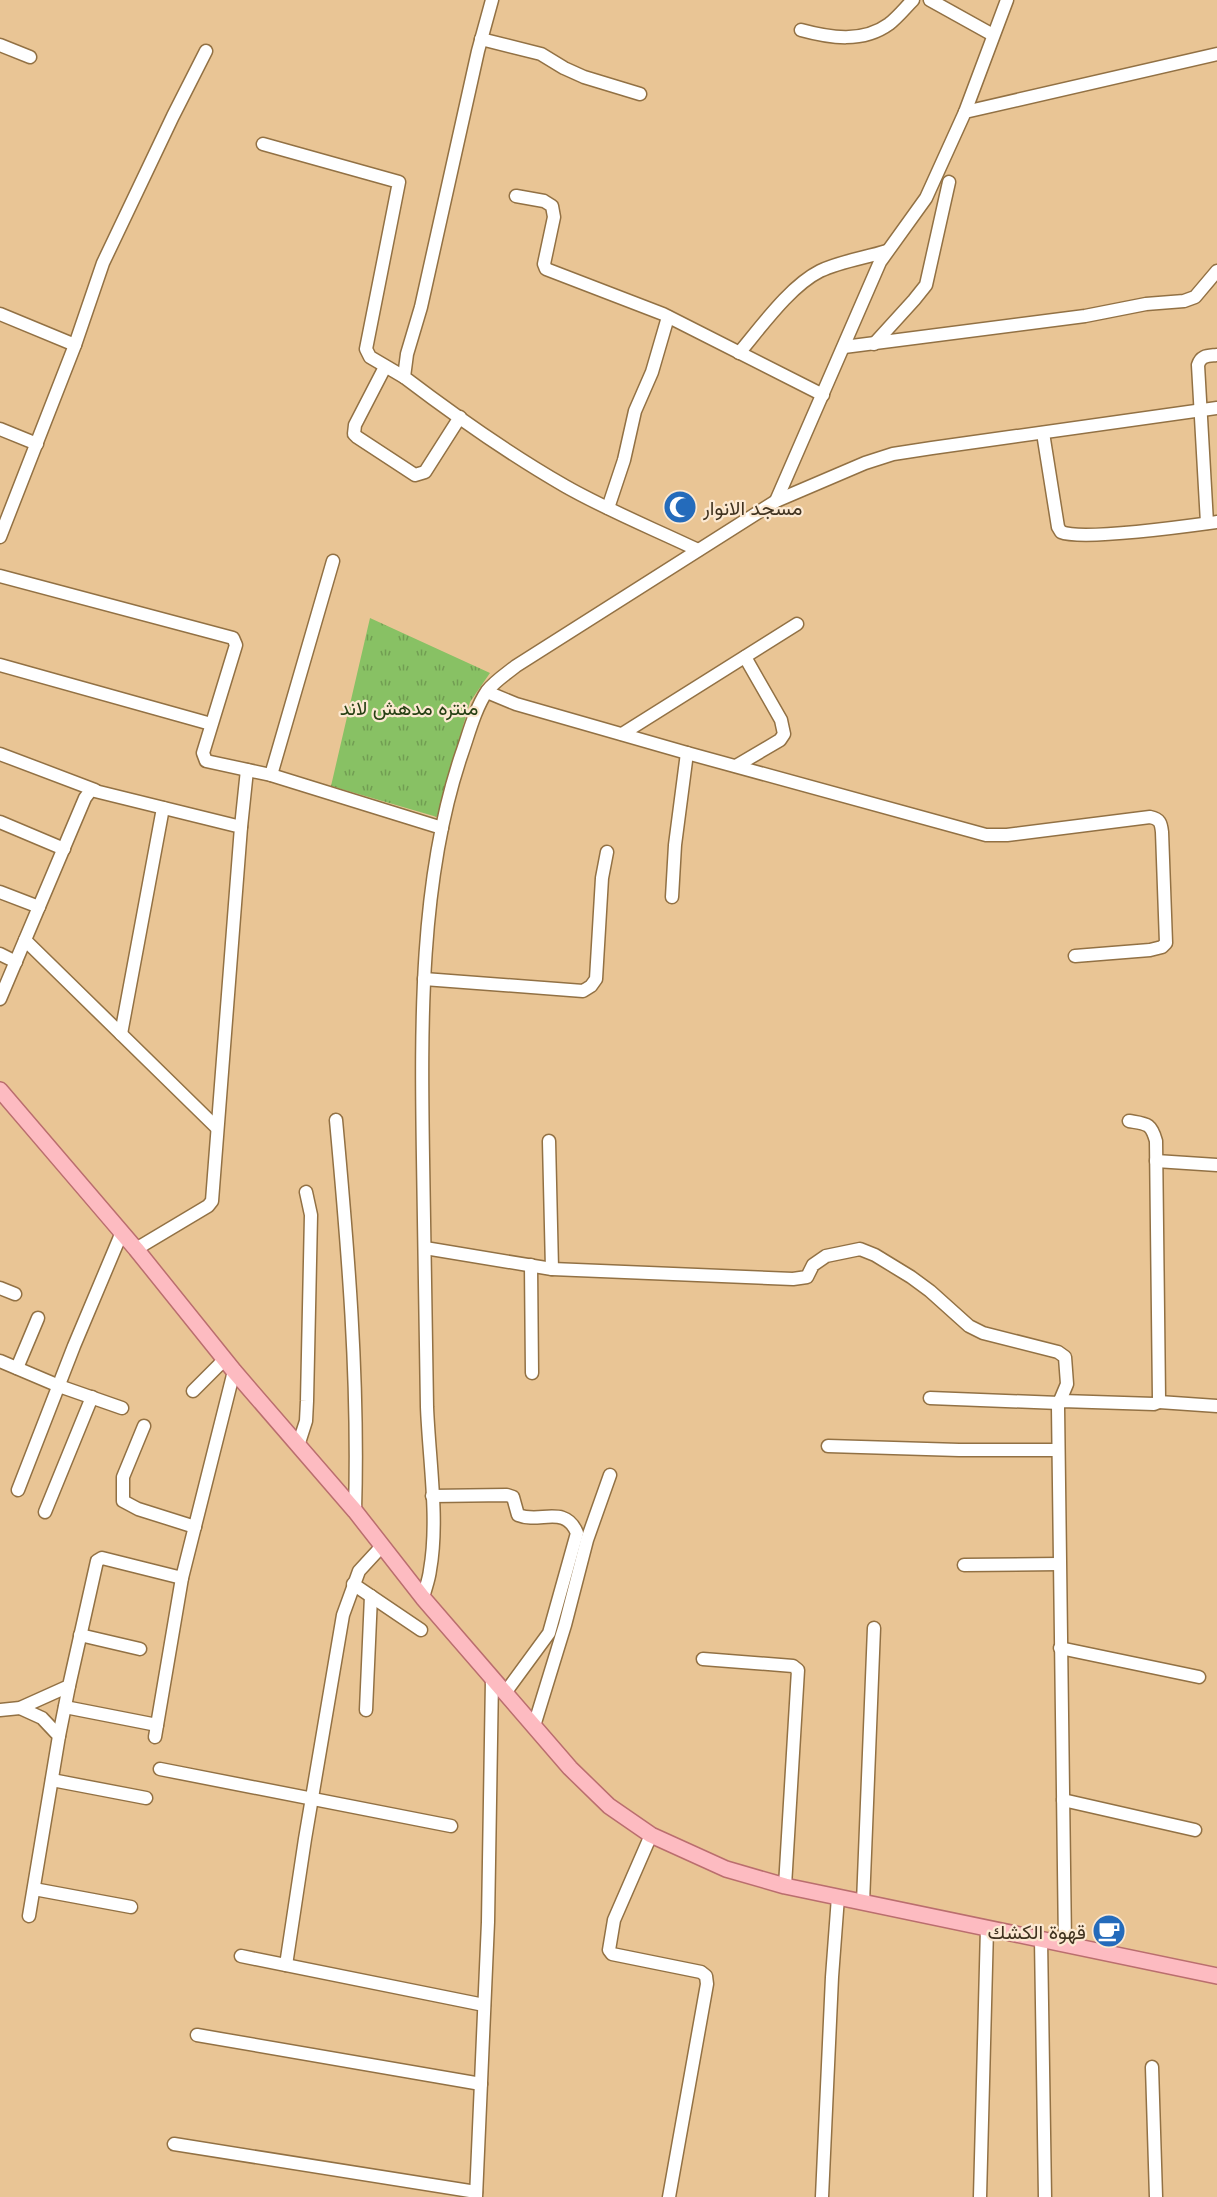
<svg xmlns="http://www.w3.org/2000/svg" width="1217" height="2197" font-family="Quicksand,Vazirmatn,sans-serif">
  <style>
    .park { fill: url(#park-tufts) }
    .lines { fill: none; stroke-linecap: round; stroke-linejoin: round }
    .minor-casing { stroke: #927144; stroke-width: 15 }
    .major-casing { stroke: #ba6e6e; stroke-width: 18 }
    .minor { stroke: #fff; stroke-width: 12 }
    .major { stroke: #fdbbc1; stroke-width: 15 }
    .labels { text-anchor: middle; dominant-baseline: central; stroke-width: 4.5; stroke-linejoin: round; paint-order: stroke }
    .poi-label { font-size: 20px; fill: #413320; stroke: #fce9d2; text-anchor: start }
    .park-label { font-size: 20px; fill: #264014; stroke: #fce9d2 }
  </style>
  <defs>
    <pattern id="park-tufts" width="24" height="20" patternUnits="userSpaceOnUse" patternTransform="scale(1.5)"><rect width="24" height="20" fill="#88c164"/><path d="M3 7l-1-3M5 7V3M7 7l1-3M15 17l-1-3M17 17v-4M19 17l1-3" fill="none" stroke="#719d52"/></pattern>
  </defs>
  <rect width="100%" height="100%" fill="#e9c595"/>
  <!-- park -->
  <path class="park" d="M370 618 490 673 470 702 437 817 331 786Z"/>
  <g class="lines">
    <defs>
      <g id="minor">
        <path d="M492 0 478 51 421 307 407 354 404 377C454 415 511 455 565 486 607 510 654 529 698 550"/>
        <path d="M930 0 993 35"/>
        <path d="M801 30C830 38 863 43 889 24 898 17 905 8 913 0"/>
        <path d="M481 39 541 54 564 68 584 77 640 94"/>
        <path d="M0 45 30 57"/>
        <path d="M965 112 1007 0"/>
        <path d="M263 144 399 182 366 349 370 357 404 377"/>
        <path d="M516 196 544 201 552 206 554 217 544 264 546 269 663 314 823 395"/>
        <path d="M0 314 75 345"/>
        <path d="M874 344 914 300 926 285 949 182"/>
        <path d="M844 347 1085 316 1146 304 1184 301 1195 297 1217 271"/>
        <path d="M739 353C761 327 790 286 820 271 841 261 865 258 887 251"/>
        <path d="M385 367 355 425 354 434 357 437 415 475 425 472 460 417"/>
        <path d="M0 429 37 444"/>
        <path d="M1043 433 1058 527 1061 532C1082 541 1188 526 1217 522"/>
        <path d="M776 501 880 262 926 198 965 112 1217 54"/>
        <path d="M608 508 624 460 635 411 652 372 668 317"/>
        <path d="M1207 523 1198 365C1201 355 1208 356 1217 355"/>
        <path d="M0 537 75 345 103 263 173 116 206 51"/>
        <path d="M333 561 271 775 442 828"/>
        <path d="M0 576 233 638 236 645 203 753 206 761 271 775"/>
        <path d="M0 665 211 724"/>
        <path d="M487 692 516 704 687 753 986 835H1007L1150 817C1160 819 1161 823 1162 832L1166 943 1162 947 1150 950 1075 956"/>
        <path d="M622 734 797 624"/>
        <path d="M0 754 95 790"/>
        <path d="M736 766 780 740 784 734 781 720 745 657"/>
        <path d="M0 822 64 849"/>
        <path d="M241 827 247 770"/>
        <path d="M0 892 39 907"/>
        <path d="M672 897 675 845 687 753"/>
        <path d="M25 940 217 1128"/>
        <path d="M0 954 16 962"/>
        <path d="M424 979 583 991 591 986 596 979 602 878 607 852"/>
        <path d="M0 999 85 798 91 790 241 827 212 1201 208 1206 136 1249"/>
        <path d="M121 1034 163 808"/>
        <path d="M336 1120C348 1250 359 1381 355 1511"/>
        <path d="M549 1141 552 1269"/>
        <path d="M1156 1161 1217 1165"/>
        <path d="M425 1248 552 1269 793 1279 807 1277 813 1265 826 1256 860 1249 875 1255 911 1277 930 1291 969 1326 983 1333 1058 1352 1065 1357 1067 1384 1059 1403 930 1398"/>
        <path d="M531 1265 532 1373"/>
        <path d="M0 1288 15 1294"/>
        <path d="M0 1361 59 1386 122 1408"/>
        <path d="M17 1368 38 1318"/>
        <path d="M193 1391 225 1359"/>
        <path d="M1159 1402 1217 1406"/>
        <path d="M144 1426 123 1477V1501L138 1509 195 1527"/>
        <path d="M298 1446 306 1421 307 1401 311 1215 306 1192"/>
        <path d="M828 1446 959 1450H1057"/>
        <path d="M18 1490 74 1346 122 1232"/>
        <path d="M432 1496 507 1495 513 1497 518 1515C540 1524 565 1504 577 1533L549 1633 505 1693"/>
        <path d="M45 1512 92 1397"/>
        <path d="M964 1565 1059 1564"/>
        <path d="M353 1584 421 1630"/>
        <path d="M423 1598C425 1589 429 1580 430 1570 439 1520 429 1459 427 1407 425 1324 424 1241 423 1158 421 1026 419 879 462 753 469 733 475 709 487 691 495 681 506 674 516 666L776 501 865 463 893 454 932 448 1217 408"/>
        <path d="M80 1635 140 1649"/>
        <path d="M1060 1648 1199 1677"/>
        <path d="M703 1659 793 1666 798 1670 785 1886"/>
        <path d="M65 1707 157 1725"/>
        <path d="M20 1708 42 1718 59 1736 29 1916"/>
        <path d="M0 1710 20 1708 69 1686 97 1561 102 1558 182 1578 234 1371"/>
        <path d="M366 1710 371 1596"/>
        <path d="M534 1726 565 1625 587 1540 610 1475"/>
        <path d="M59 1736 69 1686"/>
        <path d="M155 1737 182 1578"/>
        <path d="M160 1769 451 1826"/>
        <path d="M52 1780 146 1798"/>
        <path d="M1063 1800 1195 1830"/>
        <path d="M651 1835 614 1920 609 1950 612 1954 701 1972 706 1976 707 1984 669 2197"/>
        <path d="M34 1889 131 1907"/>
        <path d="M863 1903 874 1628"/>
        <path d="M1041 1939 1045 2197"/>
        <path d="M1065 1945 1058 1407 1059 1403 1062 1401 1154 1404 1159 1402V1399L1156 1141C1151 1123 1147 1124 1129 1121"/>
        <path d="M241 1956 484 2005"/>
        <path d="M286 1965 305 1839 343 1615 359 1571 382 1546"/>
        <path d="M197 2035 481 2084"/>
        <path d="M1152 2067 1156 2197"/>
        <path d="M174 2144 476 2192"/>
        <path d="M476 2197 488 1922 492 1679"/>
        <path d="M822 2197 832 1977 838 1897"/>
        <path d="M980 2197 987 1928"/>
      </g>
      <path id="major" d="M0 1090 136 1249 234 1371 355 1511 423 1598 570 1768 609 1806 651 1835 726 1869 785 1886 1217 1976"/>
    </defs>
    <!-- minor casing -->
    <use href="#minor" class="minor-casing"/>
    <!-- major casing -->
    <use href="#major" class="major-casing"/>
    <!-- minor -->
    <use href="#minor" class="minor"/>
    <!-- major -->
    <use href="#major" class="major"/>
  </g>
  <!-- icons -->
  <defs>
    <symbol id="mosque-disc" viewBox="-11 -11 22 22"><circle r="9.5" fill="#246bbb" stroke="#fce9d2"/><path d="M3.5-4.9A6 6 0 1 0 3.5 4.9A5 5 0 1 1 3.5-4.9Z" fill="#fff"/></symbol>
    <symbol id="cafe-disc" viewBox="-11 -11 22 22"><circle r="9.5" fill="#246bbb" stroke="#fce9d2"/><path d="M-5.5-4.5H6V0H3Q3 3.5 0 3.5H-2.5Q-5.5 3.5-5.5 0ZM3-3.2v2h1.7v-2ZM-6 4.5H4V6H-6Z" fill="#fff"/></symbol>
  </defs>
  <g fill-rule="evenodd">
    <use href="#mosque-disc" x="661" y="488" width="38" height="38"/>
    <use href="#cafe-disc" x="1090" y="1912" width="38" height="38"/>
  </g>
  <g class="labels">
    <!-- poi labels -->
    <g class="poi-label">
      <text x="703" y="507">مسجد الانوار</text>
      <text x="1086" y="1931" text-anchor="end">قهوة الكشك</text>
    </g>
    <!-- park labels -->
    <g class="park-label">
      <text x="409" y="707">منتره مدهش لاند</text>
    </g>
  </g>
</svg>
